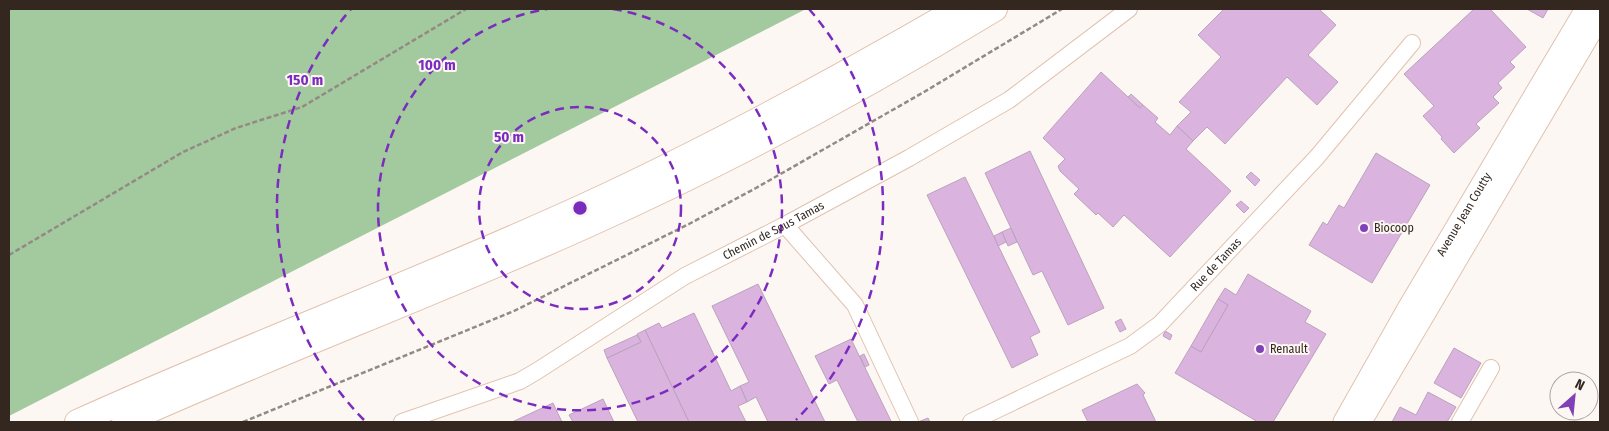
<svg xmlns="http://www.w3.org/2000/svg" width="1609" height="431" font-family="'Fira Sans Condensed',sans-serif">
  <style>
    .forest { fill: #a3ca9e }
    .building { fill: #dbb3df; stroke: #baa3bc }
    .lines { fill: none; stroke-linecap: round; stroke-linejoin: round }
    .minor-casing { stroke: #e1c2af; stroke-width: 18 }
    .major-casing { stroke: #e1c2af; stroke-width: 23 }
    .highway-casing { stroke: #e1c2af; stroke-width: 26 }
    .path { stroke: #938a84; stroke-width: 2.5; stroke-dasharray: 5 2.5; stroke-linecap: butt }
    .minor { stroke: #fff; stroke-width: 16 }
    .major { stroke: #fff; stroke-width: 21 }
    .highway { stroke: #fff; stroke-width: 24 }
    .ring { fill: none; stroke: #7b2cbf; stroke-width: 2.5; stroke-dasharray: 9 6 }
    .poi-dot { fill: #8041b7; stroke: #fdf7f3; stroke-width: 2 }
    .labels { text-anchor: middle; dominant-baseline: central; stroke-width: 4; stroke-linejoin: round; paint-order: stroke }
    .street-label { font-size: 12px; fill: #332720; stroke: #fdf7f3 }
    .poi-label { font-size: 12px; fill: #332720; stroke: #fdf7f3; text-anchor: start }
    .centre { fill: #7b2cbf; stroke: #fdf7f3; stroke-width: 2.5 }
    .ring-label { font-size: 15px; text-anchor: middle; font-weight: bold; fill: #7b2cbf; stroke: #fdf7f3; stroke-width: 4; stroke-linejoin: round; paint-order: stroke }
  </style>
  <rect width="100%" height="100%" fill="#fdf7f3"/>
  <!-- forest -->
  <path class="forest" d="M9 9H806L9 416Z"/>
  <!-- building -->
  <g class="building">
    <path d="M1224 9H1319L1336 25 1308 55 1338 82 1317 105 1287 77 1225 144 1207 127 1193 141 1177 126 1191 112 1179 102 1221 57 1198 35Z"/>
    <path d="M1474 9H1490L1526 47 1510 62 1515 67 1498 83 1502 88 1493 97 1499 103 1476 124 1480 128 1454 153 1441 139 1442 137 1423 116 1434 106 1404 74Z"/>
    <path d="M1527 9H1548L1543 18Z"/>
    <path d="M1101 72 1140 108 1143 105 1158 118 1155 122 1170 135 1177 126 1193 141 1186 149 1231 191 1170 257 1124 215 1113 227 1098 213 1096 215 1074 194 1079 189 1060 171 1058 166 1065 159 1043 138Z"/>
    <path d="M1131 94 1143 105 1140 108 1128 97Z"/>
    <path d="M1030 151 1104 308 1068 325 1042 271 1033 275 985 173Z"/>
    <path d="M1376 153 1430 185 1372 283 1309 245 1323 222 1327 225 1339 205 1344 208Z"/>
    <path d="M1251 172 1260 180 1255 186 1246 177Z"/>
    <path d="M965 177 1040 332 1030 337 1038 355 1012 368 927 195Z"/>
    <path d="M1241 201 1249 208 1244 213 1236 205Z"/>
    <path d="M1011 228 1017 242 1008 246 1002 232Z"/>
    <path d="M1002 232 1006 242 998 246 994 236Z"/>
    <path d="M1248 274 1311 311 1305 322 1326 334 1273 422H1258L1175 373 1191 346 1201 352 1228 305 1218 299 1225 288 1236 295Z"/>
    <path d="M758 284 825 422H768L756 397 747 402 740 386 749 382 712 306Z"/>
    <path d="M1218 299 1228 305 1201 352 1191 346Z"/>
    <path d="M694 313 731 391 740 386 747 402 738 406 746 422H689L645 330 659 323 662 328Z"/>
    <path d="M1121 319 1126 329 1120 332 1115 322Z"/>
    <path d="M645 330 689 422H638L607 358 641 342 637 334Z"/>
    <path d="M1165 331 1172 335 1170 340 1163 336Z"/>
    <path d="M637 335 641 342 607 358 604 350Z"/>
    <path d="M851 339 891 421 889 422H858L837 380 829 384 815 356Z"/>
    <path d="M1454 348 1481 363 1461 398 1434 383Z"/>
    <path d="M864 354 869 365 865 367 860 356Z"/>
    <path d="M1137 384 1145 393 1143 395 1156 422H1088L1082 410Z"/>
    <path d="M1428 392 1456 407 1447 422H1392L1400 407 1416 415Z"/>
    <path d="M603 399 614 422H573L569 415Z"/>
    <path d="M553 403 562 422H512Z"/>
    <path d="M928 418 930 422H918Z"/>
  </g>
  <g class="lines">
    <defs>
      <g id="minor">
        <path d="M785 225 855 305 910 422"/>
        <path id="s1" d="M402 422 520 381 537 371 685 276 785 225 909 158 1009 100 1129 9"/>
        <path id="s2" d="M971 422 1130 346 1160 324 1317 157 1412 43"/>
        <path d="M1460 422 1491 368"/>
      </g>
      <g id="major">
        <path d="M1363 418 1600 16"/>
        <path id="s3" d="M1344 422 1409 307 1586 9"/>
      </g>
      <g id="highway">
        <path d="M77 422C245 346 418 282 586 205 714 146 837 79 958 9"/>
        <path d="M124 422C277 353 435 294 588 225 728 162 864 89 995 9"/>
      </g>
    </defs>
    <!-- minor casing -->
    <use href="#minor" class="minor-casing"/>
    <!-- major casing -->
    <use href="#major" class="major-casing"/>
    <!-- highway casing -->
    <use href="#highway" class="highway-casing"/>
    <!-- path -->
    <g class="path">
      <path d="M9 255 183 152 236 128 302 107 466 9"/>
      <path d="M243 422 514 311 689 224 756 188 924 92 1062 9"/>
    </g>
    <!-- minor -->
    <use href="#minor" class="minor"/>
    <!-- major -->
    <use href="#major" class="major"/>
    <!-- highway -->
    <use href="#highway" class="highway"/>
  </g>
  <!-- distance rings -->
  <g class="ring">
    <circle cx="580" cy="208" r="101"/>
    <path d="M613 9A202 202 0 1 1 547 9"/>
    <path d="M364 420A303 303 0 0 1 351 9M809 9A303 303 0 0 1 796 420"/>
  </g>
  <!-- markers -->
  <g class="poi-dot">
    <circle cx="1364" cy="228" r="5"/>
    <circle cx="1260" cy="349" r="5"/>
  </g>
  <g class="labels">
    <!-- street labels -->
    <g class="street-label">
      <text stroke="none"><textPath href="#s3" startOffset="240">Avenue Jean Coutty</textPath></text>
      <text stroke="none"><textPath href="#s1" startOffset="420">Chemin de Sous Tamas</textPath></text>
      <text stroke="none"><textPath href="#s2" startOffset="295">Rue de Tamas</textPath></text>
    </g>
    <!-- poi labels -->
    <g class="poi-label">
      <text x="1374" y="228">Biocoop</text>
      <text x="1270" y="349">Renault</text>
    </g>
  </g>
  <circle cx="580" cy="208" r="8" class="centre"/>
  <g class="ring-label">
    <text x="437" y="70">100 m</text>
    <text x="305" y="85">150 m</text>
    <text x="509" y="142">50 m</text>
  </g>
  <!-- border -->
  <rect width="1609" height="431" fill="none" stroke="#332720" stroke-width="20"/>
  <!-- north arrow -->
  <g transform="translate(1574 396) rotate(27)"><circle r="24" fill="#fdf7f3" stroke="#aca49f"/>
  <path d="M0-4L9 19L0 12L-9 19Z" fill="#8041b7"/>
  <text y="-8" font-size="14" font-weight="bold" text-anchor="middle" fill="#332720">N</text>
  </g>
</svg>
